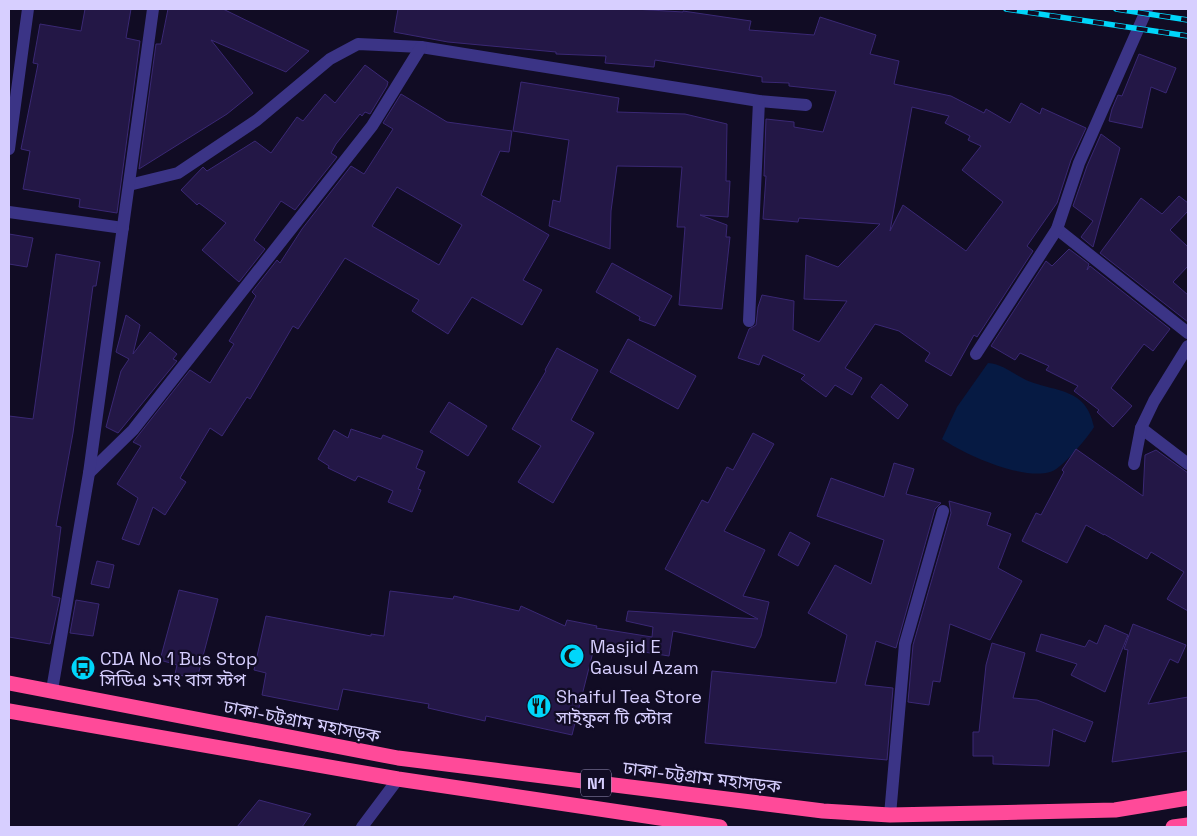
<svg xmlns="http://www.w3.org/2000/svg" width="1197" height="836" font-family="'Space Grotesk','Noto Sans Bengali',sans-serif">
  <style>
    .water { fill: #061a43 }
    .building { fill: #231746; stroke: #3a2874; fill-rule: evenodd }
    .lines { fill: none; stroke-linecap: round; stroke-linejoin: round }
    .minor { stroke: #3b3486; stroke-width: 12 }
    .highway { stroke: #ff4a99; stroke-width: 15 }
    .rail-casing { stroke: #00d6fa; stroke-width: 5.5 }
    .rail { stroke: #110c24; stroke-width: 4; stroke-dasharray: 11; stroke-linecap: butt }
    .labels { text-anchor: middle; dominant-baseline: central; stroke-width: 4.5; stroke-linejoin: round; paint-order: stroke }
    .shield { fill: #110c24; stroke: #9c94bd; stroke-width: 1 }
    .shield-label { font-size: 16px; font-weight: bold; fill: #d7cfff }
    .poi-label { font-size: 18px; fill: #d7cfff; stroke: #110c24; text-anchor: start }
    .street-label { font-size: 18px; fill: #d7cfff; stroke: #110c24 }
  </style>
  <rect width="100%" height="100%" fill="#110c24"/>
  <!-- water -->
  <path class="water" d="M988 363C1003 364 1013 374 1026 380 1057 393 1086 387 1094 427 1088 437 1061 470 1050 472 1021 480 966 455 942 439L957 407Z"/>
  <!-- building -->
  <g class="building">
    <path d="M85 9H131L126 38 140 41 117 213 79 207 80 199 23 189 30 151 21 149 38 64 33 63 40 24 81 31Z"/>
    <path d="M168 9H223L309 51 286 72 211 40 253 93 227 114 139 169 156 44H161Z"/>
    <path d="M398 9H634L683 12V11L751 21 749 30 814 35 820 17 876 35 870 54 899 61 894 84 951 96 984 113 986 109 1010 123 1021 103 1040 114 1042 108 1086 128 1071 160 1057 203 1027 246 1033 251 977 337 974 335 951 376 925 361 930 353 899 331 875 324 845 368 862 378 852 395 835 385 826 397 801 379 805 375 763 355 759 365 738 358 749 329 756 325 758 307 762 295 794 301 793 330 819 342 847 301 804 299 806 255 838 267 880 224 799 218 798 222 763 219 766 176H764L766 119 794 122V127L823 132 836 91 789 86V83L762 82V77L655 60 654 67 605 63 606 56 556 54V52L448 42 394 32ZM912 107 949 116 945 123 970 136 968 140 981 146 962 170 1003 202 966 251 903 205 890 231Z"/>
    <path d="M1139 54 1176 68 1166 93 1151 87 1142 128 1109 121 1112 109 1118 95 1122 96Z"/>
    <path d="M365 65 388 82 387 86 370 114 365 112 362 116 360 114 336 144 331 153 337 157 295 210 281 201 254 240 265 249 239 282 202 250 226 223 199 203 197 205 181 190 203 167 207 171 255 141 271 153 297 117 303 121 325 94 335 103Z"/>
    <path d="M521 82 619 98 617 112 685 114 727 124 726 181H730L728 217 700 215 727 225 726 237H730L722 309 679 305 685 227H677L682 167 617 166 611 211 610 249 549 226 553 200 560 202 569 140 513 131Z"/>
    <path d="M401 94 447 122 512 131 509 152 500 151 481 195 549 235 523 280 542 290 522 325 472 297 448 334 412 311 419 300 345 258 298 329 293 326 250 399 247 397 222 436 210 428 180 478 186 482 165 515 153 507 139 545 122 539 138 498 117 484 141 446 133 442 190 370 210 383 234 344 229 341 256 296 252 292 277 260 280 263 302 229 351 166 364 174 393 129 383 123ZM397 187 462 225 439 265 372 226Z"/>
    <path d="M1101 134 1120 148 1093 247 1081 237 1093 221 1073 206 1087 166Z"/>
    <path d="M1179 196 1188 203V211L1170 230 1188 247V266L1173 282 1188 295V322L1100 253 1141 198 1162 214Z"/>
    <path d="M9 234 33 238 27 267 9 264Z"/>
    <path d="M1069 249 1089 264 1087 270 1090 266 1170 329 1153 351 1144 344 1111 388 1132 406 1113 427 1097 412 1099 410 1074 391 1078 386 1046 370 1049 366 1020 353 1015 360 991 346 1046 261 1052 266Z"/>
    <path d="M56 254 100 262 96 286H93L73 433 56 526 61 527 52 596 60 598 50 644 9 637V416L33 419Z"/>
    <path d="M612 263 672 296 655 326 639 320 640 317 596 292Z"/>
    <path d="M126 315 140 325 133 354 150 332 177 354 173 359 177 361 118 433 106 427 121 371 129 359 116 352Z"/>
    <path d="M628 339 696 376 678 409 610 372Z"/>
    <path d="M557 348 598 370 571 420 594 433 553 503 518 482 541 446 512 429 546 371 545 370Z"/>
    <path d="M881 384 908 405 898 419 871 397Z"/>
    <path d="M449 402 487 426 468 456 430 432Z"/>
    <path d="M351 429 381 439 383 435 423 451 416 468 425 472 418 489 421 490 412 512 388 502 393 491 358 476 355 481 328 468 329 466 318 459 334 430 348 438Z"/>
    <path d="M753 433 774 444 724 531 765 550 743 596 769 602 761 636 755 648 673 631 669 656 595 644 572 735 486 716 485 721 428 708 429 704 343 689 338 710 262 695 266 673 254 670 266 616 371 636V634L384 636 390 591 453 599 454 596 519 611 521 606 565 626 567 620 597 626 596 628 652 637 653 627 626 621 628 611 758 619 665 569 702 500 708 503 727 467 733 470Z"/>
    <path d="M1076 449 1143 496 1145 455 1156 450 1188 473V611L1167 599 1184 572 1151 552 1147 559 1104 534V535L1086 525 1067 563 1022 541 1036 513 1041 515 1064 472 1062 470Z"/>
    <path d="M894 463 914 469 906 494 941 503 935 509 896 648 876 641 865 685 893 688 887 760 705 743 712 671 836 683 847 635 808 613 835 565 871 584 884 540 817 516 831 478 884 497Z"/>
    <path d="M949 501 991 513 987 525 1011 534 998 568 1022 581 990 640 950 624 940 682 933 681 929 705 908 702 913 645 951 513Z"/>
    <path d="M790 532 810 543 798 566 778 555Z"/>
    <path d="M97 561 114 565 109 588 91 584Z"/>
    <path d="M179 590 218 599 197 679 175 674 177 665 160 660Z"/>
    <path d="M76 600 99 604 93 636 70 633Z"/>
    <path d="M1133 624 1186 645 1178 663 1170 659 1148 704 1188 697V751L1112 762 1128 650 1124 649Z"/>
    <path d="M1105 625 1128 635 1105 692 1071 675 1077 664 1036 651 1041 634 1085 647 1089 640 1097 644Z"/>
    <path d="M992 643 1025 653 1013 698 1037 700 1093 722 1085 742 1053 729 1049 766 993 764V756H973V732H979L986 665Z"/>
    <path d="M259 800 311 814 302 827H237Z"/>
  </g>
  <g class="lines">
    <!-- minor -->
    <g class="minor">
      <path d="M9 149 28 9"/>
      <path d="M129 185 178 173 257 120 330 59 358 44 421 47 759 101 806 105"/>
      <path d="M9 212 123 228"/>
      <path d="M1057 229 1188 333"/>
      <path d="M749 321 759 101"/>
      <path d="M976 354 1057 229 1079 163 1147 9"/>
      <path d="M1141 428 1188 464"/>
      <path d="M1134 464 1141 428 1154 401 1188 346"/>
      <path d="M89 473 133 430 372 126 421 47"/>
      <path d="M52 690 89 473 153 9"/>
      <path d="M890 815 905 644 943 511"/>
      <path d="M362 827 398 779"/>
    </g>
    <!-- highway -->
    <g class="highway">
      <path d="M9 683 398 758 823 811 890 815 1115 810 1188 798"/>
      <path d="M9 711 398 779 720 827"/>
      <path d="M1173 827 1188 825"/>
    </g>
    <defs>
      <g id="rail">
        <path d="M1006 9 1188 36"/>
        <path d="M1116 9 1188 20"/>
      </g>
    </defs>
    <!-- rail casing -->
    <use href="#rail" class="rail-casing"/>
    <!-- rail -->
    <use href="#rail" class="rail"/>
  </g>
  <!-- icons -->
  <defs>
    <symbol id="mosque-disc" viewBox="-11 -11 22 22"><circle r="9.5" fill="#00d6fa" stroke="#110c24"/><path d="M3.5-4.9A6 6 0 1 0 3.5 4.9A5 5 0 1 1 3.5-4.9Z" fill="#111"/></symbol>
    <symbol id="bus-disc" viewBox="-11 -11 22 22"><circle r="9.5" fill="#00d6fa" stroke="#110c24"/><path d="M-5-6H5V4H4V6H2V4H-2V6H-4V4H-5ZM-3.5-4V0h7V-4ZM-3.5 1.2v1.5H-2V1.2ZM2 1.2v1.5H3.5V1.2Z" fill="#111"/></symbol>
    <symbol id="restaurant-disc" viewBox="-11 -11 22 22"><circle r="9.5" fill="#00d6fa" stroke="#110c24"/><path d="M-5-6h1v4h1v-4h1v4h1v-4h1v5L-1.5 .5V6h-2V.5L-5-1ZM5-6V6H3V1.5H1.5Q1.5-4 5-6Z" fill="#111"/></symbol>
  </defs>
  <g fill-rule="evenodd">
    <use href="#mosque-disc" x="558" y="642" width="28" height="28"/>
    <use href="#bus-disc" x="69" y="654" width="28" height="28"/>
    <use href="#restaurant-disc" x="525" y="692" width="28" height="28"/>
  </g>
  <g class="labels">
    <!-- shield labels -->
    <rect class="shield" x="581" y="769.5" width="30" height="27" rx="4"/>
    <g class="shield-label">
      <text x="596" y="783">N1</text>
    </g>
    <!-- poi labels -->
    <g class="poi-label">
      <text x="590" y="646">Masjid E<tspan x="590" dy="21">Gausul Azam</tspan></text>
      <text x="100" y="658">CDA No 1 Bus Stop<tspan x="100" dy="21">সিডিএ ১নং বাস স্টপ</tspan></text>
      <text x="556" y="696">Shaiful Tea Store<tspan x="556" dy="21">সাইফুল টি স্টোর</tspan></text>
    </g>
    <!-- street labels -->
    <g class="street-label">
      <text transform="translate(302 721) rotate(11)">ঢাকা-চট্টগ্রাম মহাসড়ক</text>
      <text transform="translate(702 777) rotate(7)">ঢাকা-চট্টগ্রাম মহাসড়ক</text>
    </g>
  </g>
  <!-- border -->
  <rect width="1197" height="836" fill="none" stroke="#d7cfff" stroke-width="20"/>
</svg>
